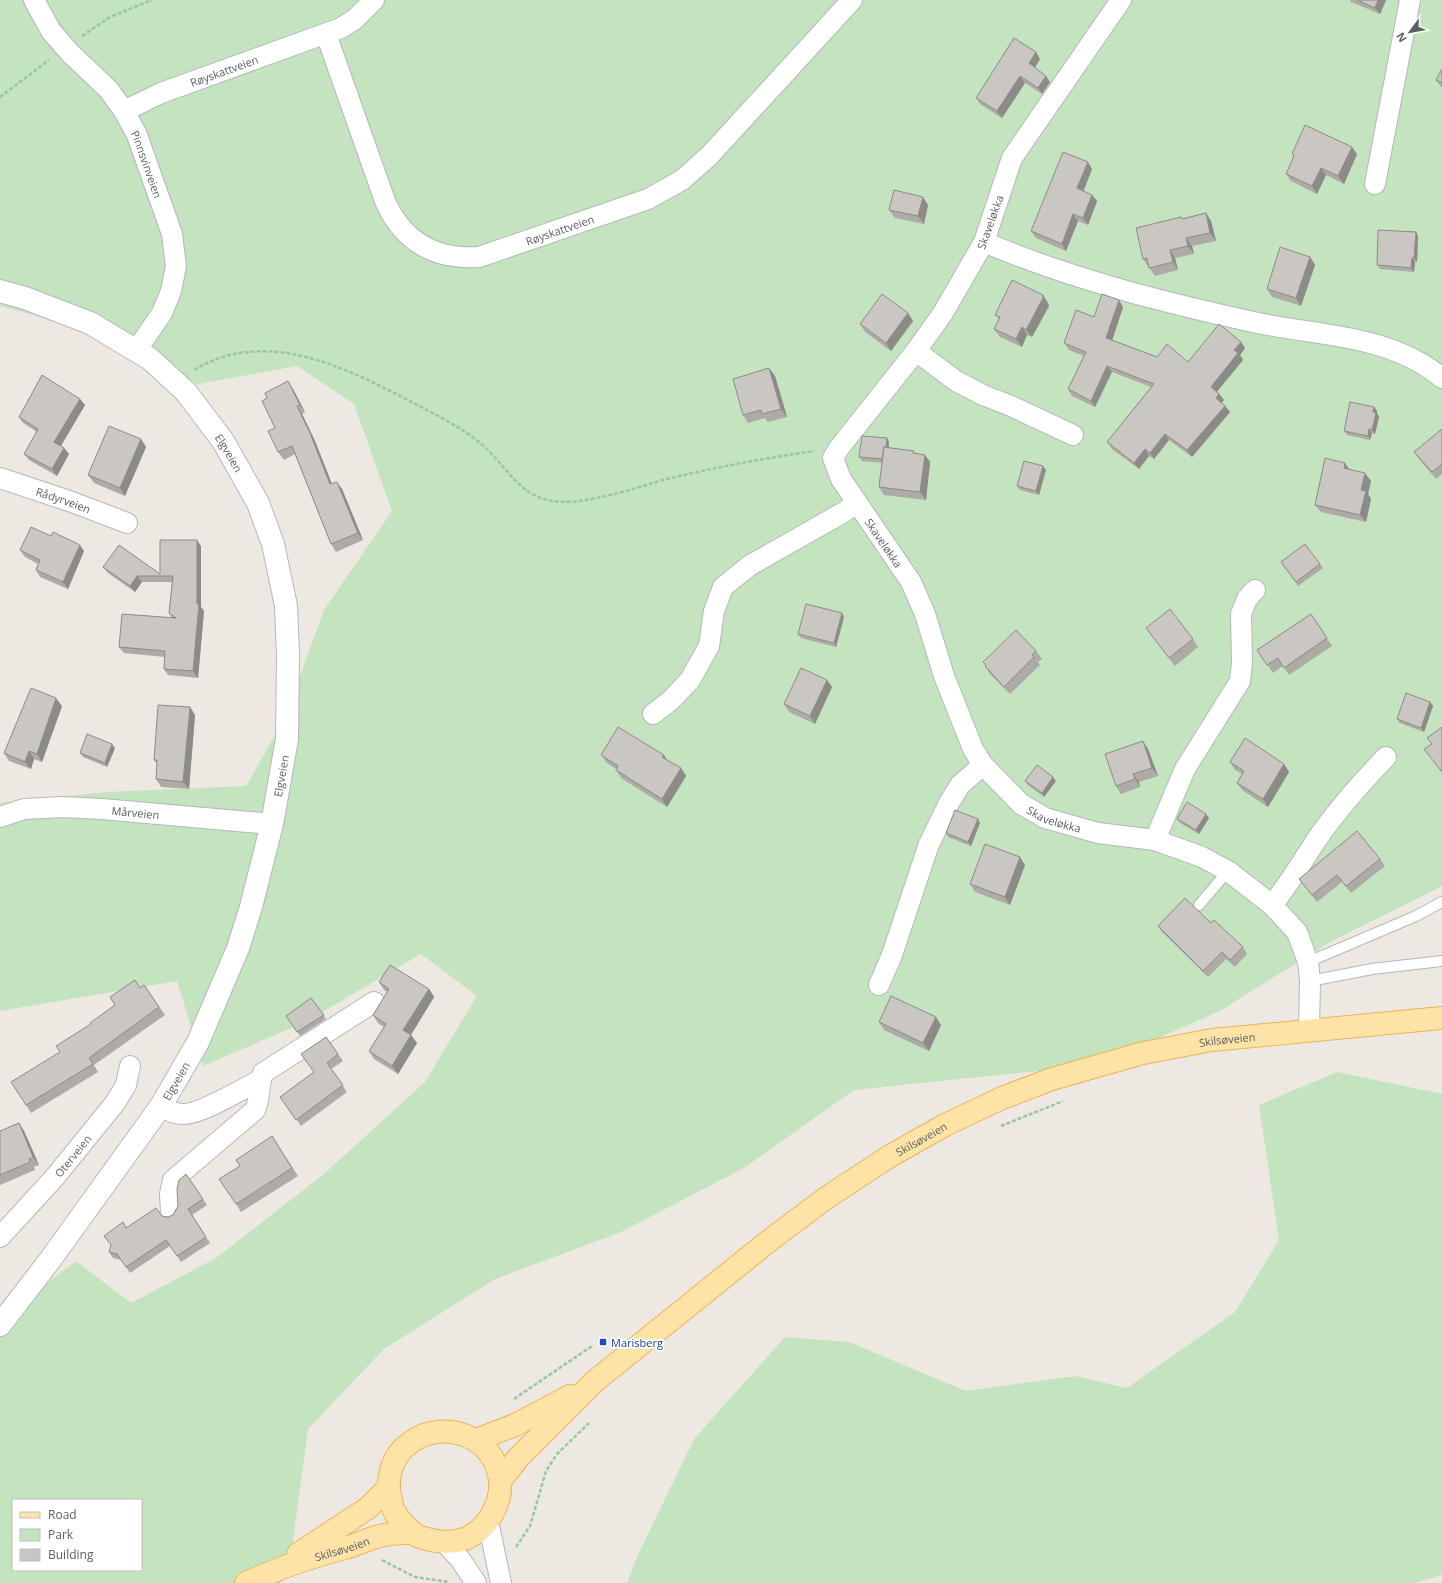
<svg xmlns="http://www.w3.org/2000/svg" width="1442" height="1583" font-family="'Open Sans',sans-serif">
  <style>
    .green { fill: #c3e4be; fill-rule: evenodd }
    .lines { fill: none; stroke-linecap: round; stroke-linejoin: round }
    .lane-casing { stroke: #b4b8bc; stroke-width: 12 }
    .street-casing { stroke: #b4b8bc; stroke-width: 22 }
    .secondary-casing { stroke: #b3b8bc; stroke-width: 24 }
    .primary-casing { stroke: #eeb259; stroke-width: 24 }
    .path { stroke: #99c8a0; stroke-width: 2.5; stroke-dasharray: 4 2; stroke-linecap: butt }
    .lane { stroke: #fff; stroke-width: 10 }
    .street { stroke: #fff; stroke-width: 20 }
    .secondary { stroke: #fff; stroke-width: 22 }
    .primary { stroke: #fde4a6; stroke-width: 22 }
    .wall { fill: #aeaaa6 }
    .shaded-wall { fill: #8d8b87 }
    .building { fill: #cac6c1; stroke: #8d8b87 }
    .transit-dot { fill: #1a4fb4; stroke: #fff; stroke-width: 1.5 }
    .labels { text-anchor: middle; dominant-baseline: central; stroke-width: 3.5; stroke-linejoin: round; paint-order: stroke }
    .street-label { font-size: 11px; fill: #5a5f62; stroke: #fff }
    .transit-label { font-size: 11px; fill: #164399; stroke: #fff; text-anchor: start }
  </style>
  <rect width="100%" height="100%" fill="#ede9e2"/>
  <!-- green -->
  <g class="green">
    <path d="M0 0H1442V886L1332 941 1218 1012 1096 1065 854 1090 744 1168 621 1232 495 1279 384 1349 308 1429 290 1563 281 1583H0V1319L76 1261 131 1303 216 1258 324 1174 425 1082 477 996 421 954 305 1022 203 1066 177 981 0 1011V803L107 792 246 786 285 717 324 610 392 511 354 404 297 366 198 384 76 326 0 306ZM13 1500H141V1570H13Z"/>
    <path d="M1337 1072 1442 1094V1575L1414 1583H627L637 1557 694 1439 785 1337 849 1342 966 1391 1075 1376 1127 1388 1235 1312 1279 1240 1259 1105Z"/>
  </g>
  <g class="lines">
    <defs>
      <g id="lane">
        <path d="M1199 905 1228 871"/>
        <path d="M1308 962 1416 916 1442 902"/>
        <path d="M1310 981 1372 969 1442 961"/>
      </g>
      <g id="street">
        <path id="s1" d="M34 0 51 31 70 53 109 90 124 111 137 135 172 234 176 266 171 291 162 313 136 351"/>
        <path id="s2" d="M1121 0 1012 158 984 242 943 313 916 351 839 448 833 458 841 479 911 582 925 614 944 676 973 749 983 765 1021 804 1045 818 1098 833 1155 840 1202 857 1228 871 1272 905 1297 932 1308 962 1310 981 1309 1030"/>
        <path id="s3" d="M326 34 385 201C403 242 435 260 479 257L648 199 682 180 709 156 852 0"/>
        <path id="s4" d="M124 111 161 93 341 28 355 19 374 0"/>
        <path d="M1375 184 1410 0"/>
        <path d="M984 242C1071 279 1162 302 1253 322 1316 336 1391 334 1442 378"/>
        <path d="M916 351 956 381 983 395 1011 406 1073 435"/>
        <path id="s5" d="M0 478 72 502 127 523"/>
        <path d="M653 714 670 701 690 680 709 646 714 611 723 587 749 566 844 512 856 503"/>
        <path id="s6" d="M0 817 24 809 62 807 102 809 272 824"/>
        <path d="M1155 840 1185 769 1240 681 1242 663 1241 614 1247 599 1255 590"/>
        <path d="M1272 905C1289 884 1302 862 1317 839 1337 810 1361 783 1386 757"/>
        <path d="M879 985 892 955 929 844 949 803 960 785 983 765"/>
        <path d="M161 1106C168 1111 175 1114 184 1114 202 1114 242 1089 260 1080"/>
        <path d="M171 1212 170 1194 173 1180 255 1110C261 1097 258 1085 263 1073L374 1002"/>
        <path id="s7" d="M0 1237 55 1177 115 1103 126 1085 130 1066"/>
        <path d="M488 1521 501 1583"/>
        <path d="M445 1543 460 1559 476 1583"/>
      </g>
      <g id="secondary">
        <path id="s8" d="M0 291 25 298 90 323 150 359 186 392 223 441 258 503 273 544 286 606 288 655 287 739 272 824 251 907 238 948 198 1042 161 1106 50 1260 0 1325"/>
      </g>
      <g id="primary">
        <path d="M476 1440 515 1425 570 1396"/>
        <path id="s9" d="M500 1481 519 1457 595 1381 770 1240 826 1198 890 1156 945 1125 1002 1098 1052 1079 1143 1053 1212 1040 1442 1018"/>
        <path d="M298 1554 368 1508 388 1488"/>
        <path id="s10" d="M246 1583C278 1568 311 1557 345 1548 356 1545 366 1540 376 1537 386 1534 399 1533 409 1533 413 1532 416 1536 420 1537 435 1542 452 1544 467 1538 488 1528 502 1503 500 1481 496 1437 445 1418 411 1442 392 1455 385 1478 391 1500 392 1505 393 1511 396 1514 400 1521 406 1527 412 1532"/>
      </g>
    </defs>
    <!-- lane casing -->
    <use href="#lane" class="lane-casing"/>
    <!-- street casing -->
    <use href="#street" class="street-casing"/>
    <!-- secondary casing -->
    <use href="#secondary" class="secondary-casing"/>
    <!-- primary casing -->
    <use href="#primary" class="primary-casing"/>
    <!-- path -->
    <g class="path">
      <path d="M82 36 110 17 152 0"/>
      <path d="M0 97 49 60"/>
      <path d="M194 370C264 328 340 365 404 398 430 412 457 424 480 443 504 462 518 496 552 501 587 506 636 487 671 478 716 467 767 458 814 451"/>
      <path d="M1001 1126 1063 1101"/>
      <path d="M514 1399 592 1346"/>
      <path d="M516 1547 530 1526 546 1471 557 1454 589 1423"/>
      <path d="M382 1560 415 1577 449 1582"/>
    </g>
    <!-- lane -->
    <use href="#lane" class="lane"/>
    <!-- street -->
    <use href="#street" class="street"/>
    <!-- secondary -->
    <use href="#secondary" class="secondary"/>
    <!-- primary -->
    <use href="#primary" class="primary"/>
  </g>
  <!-- wall -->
  <g class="wall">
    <path d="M1350 0H1386L1380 14 1351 2Z"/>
    <path d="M1040 59 1035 67 1050 82 1042 94 1025 83 1002 118 980 104 976 98Z"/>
    <path d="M1442 69V88L1436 80Z"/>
    <path d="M1292 154H1357L1344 184 1326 175 1317 194 1291 181 1286 174 1294 157Z"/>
    <path d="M1092 169 1083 191 1092 195 1097 201 1088 225 1078 221 1066 251 1036 238 1031 231Z"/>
    <path d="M928 205 924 224 895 218 889 210Z"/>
    <path d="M1206 213 1211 221 1216 241 1192 246 1194 254 1175 258 1178 270 1155 276 1143 259 1182 219Z"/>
    <path d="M1418 236 1417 262H1415L1414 272 1380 269 1377 265Z"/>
    <path d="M1310 257 1315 265 1301 306 1272 297 1267 289Z"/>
    <path d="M1048 303 1049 306 1032 337 1027 335 1022 347 1000 337 994 329 999 319 995 315Z"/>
    <path d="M1123 307 1112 340 1157 357 1188 362 1245 348 1240 355 1243 360 1217 391 1224 400 1222 403 1230 412 1192 457 1169 440 1154 459 1149 456 1139 469 1112 449 1107 442 1151 387 1112 372 1095 407 1072 396 1068 389 1084 356 1069 350 1064 343 1094 317Z"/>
    <path d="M908 313 913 321 891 351 865 332 860 324Z"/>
    <path d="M769 368 775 376 787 417 768 422 765 418 748 423 743 415Z"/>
    <path d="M293 389 305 412 302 414 315 441 332 484 342 489 363 540 336 552 331 544 295 454 284 460 278 452 275 428Z"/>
    <path d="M80 399 85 405 61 446 64 448 69 454 57 476 29 460 24 454 37 432 23 423 19 417Z"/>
    <path d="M1374 407 1377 411V413L1379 417 1375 434 1372 433 1370 440 1347 435 1344 431Z"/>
    <path d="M1442 429V474L1436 479 1419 459 1414 452Z"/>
    <path d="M887 438 889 442V448L916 454 925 455 930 462 926 500 884 495 879 487 882 463 862 461 859 457Z"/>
    <path d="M141 439 146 447 125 496 94 483 88 475Z"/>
    <path d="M1345 463 1350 470 1371 481 1368 494 1371 499 1366 522 1321 512 1315 505Z"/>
    <path d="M1046 470 1039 495 1020 490 1017 486Z"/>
    <path d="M51 536 84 551 68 589 40 577 36 570 38 564 25 557 20 550Z"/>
    <path d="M1305 544 1323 568 1298 586 1281 562Z"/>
    <path d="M201 546V607L204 611 198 678 168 675 164 669 165 657 124 653 119 647 172 618 169 613 172 582H142L135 592 108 573 103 567 160 574Z"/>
    <path d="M842 613 844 617 836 647 801 638 798 634Z"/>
    <path d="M1311 614 1332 646 1289 675 1283 666 1273 673 1257 650Z"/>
    <path d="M1146 628 1193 639 1198 647 1175 666Z"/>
    <path d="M1036 651 1042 659 1038 662 1040 665 1010 694 990 674 985 666 986 665 983 662Z"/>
    <path d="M827 680 832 687 815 724 789 712 784 704Z"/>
    <path d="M1430 702 1433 706 1424 732 1400 723 1397 719Z"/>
    <path d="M62 706 42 762 34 759 31 769 9 761 4 753Z"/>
    <path d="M195 715 189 789 161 787 156 779 157 764 154 760Z"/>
    <path d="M115 748 107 767 83 757 80 753Z"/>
    <path d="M1148 749 1158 776 1139 782 1140 787 1121 794 1116 786Z"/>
    <path d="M601 755 667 760 681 768 686 776 667 807 621 778 616 770V769L607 763Z"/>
    <path d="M1230 762 1284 764 1289 772 1268 807 1242 790 1237 783 1242 774 1235 770Z"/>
    <path d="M1025 781H1056L1044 797 1028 785Z"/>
    <path d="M1209 818 1199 834 1180 823 1177 819Z"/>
    <path d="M978 819 980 823 971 846 948 837 946 833Z"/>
    <path d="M1380 859 1385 866 1351 893 1342 882 1317 902 1299 879Z"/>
    <path d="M1025 865 1010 905 975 892 970 884Z"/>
    <path d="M1211 923 1243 947 1247 954 1235 967 1226 959 1208 977 1162 932 1158 926Z"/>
    <path d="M379 982 429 989 434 997 411 1035 417 1043 398 1074 374 1059 369 1051 384 1027 378 1023 373 1015 387 992 384 990Z"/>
    <path d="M144 985 165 1015 94 1065 98 1072 31 1113 26 1105 60 1052 91 1024Z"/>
    <path d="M311 998 326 1019 300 1036 286 1016Z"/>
    <path d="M879 1022 941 1025 929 1051 884 1030Z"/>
    <path d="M326 1037 343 1061 331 1069 347 1092 301 1126 280 1097 314 1072Z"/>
    <path d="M19 1123 24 1131 39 1165 34 1167 35 1170 0 1185V1131Z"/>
    <path d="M272 1136 298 1176 241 1212 236 1204 240 1166Z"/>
    <path d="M186 1174 207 1205 192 1215 210 1243 181 1262 170 1246 130 1273 121 1260 113 1258 109 1252 126 1228 162 1216 168 1217 173 1215 178 1206Z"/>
  </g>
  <!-- shaded-wall -->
  <g class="shaded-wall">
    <path d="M1378 0H1386L1380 14 1375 8Z"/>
    <path d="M1036 52 1040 59 1034 69 1029 63Z"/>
    <path d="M1020 76 1025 83 1002 118 997 111Z"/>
    <path d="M1046 76 1050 82 1042 94 1038 88Z"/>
    <path d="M1352 147 1357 154 1344 184 1338 176Z"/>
    <path d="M1088 162 1092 169 1082 195 1077 188Z"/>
    <path d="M1321 168 1326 175 1317 194 1312 186Z"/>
    <path d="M1092 195 1097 201 1088 225 1083 218Z"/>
    <path d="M923 197 928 205 924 224 918 216Z"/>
    <path d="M1206 213 1211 221 1216 241 1210 233Z"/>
    <path d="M1073 214 1078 221 1066 251 1062 244Z"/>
    <path d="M1416 232 1418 236 1417 262 1414 258Z"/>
    <path d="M1186 238 1192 246 1194 254 1188 246Z"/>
    <path d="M1170 250 1175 258 1178 270 1173 262Z"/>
    <path d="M1310 257 1315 265 1301 306 1296 298Z"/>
    <path d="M1412 258 1415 262 1414 272 1411 268Z"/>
    <path d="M1043 295 1048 303 1049 306 1032 337 1026 330Z"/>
    <path d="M1119 300 1123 307 1111 344 1106 338Z"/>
    <path d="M908 313 913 321 891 351 886 343Z"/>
    <path d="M1022 327 1027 335 1022 347 1016 339Z"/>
    <path d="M1241 342 1245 348 1240 355 1243 360 1216 393 1211 387 1234 350Z"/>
    <path d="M1107 366 1112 372 1095 407 1091 401Z"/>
    <path d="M769 368 775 376 787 417 781 409Z"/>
    <path d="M288 381 293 389 305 412 300 405Z"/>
    <path d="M1219 394 1224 400 1220 404 1216 398Z"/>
    <path d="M80 399 85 405 59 449 54 442Z"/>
    <path d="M297 406 302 414 315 441 335 492 330 484Z"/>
    <path d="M1225 406 1230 412 1192 457 1187 450Z"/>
    <path d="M1374 407 1377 411V413L1379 417 1375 434 1372 430 1373 412Z"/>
    <path d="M1369 429 1372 433 1370 440 1368 436Z"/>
    <path d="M1165 434 1169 440 1154 459 1150 453Z"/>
    <path d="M887 438 889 442 887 464 885 460Z"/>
    <path d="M141 439 146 447 125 496 120 488Z"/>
    <path d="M64 448 69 454 57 476 52 469Z"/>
    <path d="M1145 449 1149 456 1139 469 1134 463Z"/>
    <path d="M925 455 930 462 926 500 920 492Z"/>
    <path d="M1345 463 1350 471 1344 468Z"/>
    <path d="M1043 466 1046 470 1039 495 1036 491Z"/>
    <path d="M1365 473 1371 481 1368 494 1371 499 1366 522 1360 515 1361 490Z"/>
    <path d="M337 482 342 489 363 540 358 533Z"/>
    <path d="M197 540 201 546V607L204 611 198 678 193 671 197 604Z"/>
    <path d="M80 545 84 551 68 589 63 582Z"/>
    <path d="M137 576 142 582 135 592 130 586Z"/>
    <path d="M842 613 844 617 836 647 834 643Z"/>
    <path d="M827 680 832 687 815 724 810 716Z"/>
    <path d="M56 698 62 706 42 762 37 754Z"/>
    <path d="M1430 702 1433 706 1424 732 1421 728Z"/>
    <path d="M190 707 195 715 189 789 183 782Z"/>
    <path d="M1143 741 1148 749 1158 776 1152 768Z"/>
    <path d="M112 744 115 748 107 767 105 763Z"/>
    <path d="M29 751 34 759 31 769 25 762Z"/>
    <path d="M664 755 669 763 662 757Z"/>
    <path d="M1284 764 1289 772 1268 807 1263 799Z"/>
    <path d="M681 768 686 776 667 807 662 799Z"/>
    <path d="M1133 774 1139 782 1140 787 1135 779Z"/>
    <path d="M1053 777 1056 781 1044 797 1042 793Z"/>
    <path d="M1206 814 1209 818 1199 834 1196 830Z"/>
    <path d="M978 819 980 823 971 846 968 842Z"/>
    <path d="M1020 857 1025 865 1010 905 1005 897Z"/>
    <path d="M429 989 434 997 409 1038 403 1030Z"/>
    <path d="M936 1017 941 1025 929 1051 923 1043Z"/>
    <path d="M411 1035 417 1043 398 1074 392 1066Z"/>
    <path d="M19 1123 24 1131 39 1165 33 1157Z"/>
  </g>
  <!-- building -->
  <g class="building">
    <path d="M1357 0H1378L1375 8Z"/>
    <path d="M1014 38 1036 52 1029 63 1046 76 1038 88 1020 76 997 111 976 98Z"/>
    <path d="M1442 69V83L1436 80Z"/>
    <path d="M1305 125 1352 147 1338 176 1321 168 1312 186 1286 174 1294 156 1292 154Z"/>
    <path d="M1063 152 1088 162 1077 188 1092 195 1083 218 1073 214 1062 244 1031 231Z"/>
    <path d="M894 190 923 197 918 216 889 210Z"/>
    <path d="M1206 213 1210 233 1186 238 1188 246 1170 250 1173 262 1149 268 1147 258 1143 259 1136 228 1181 217 1182 219Z"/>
    <path d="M1378 230 1416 232 1414 258H1412L1411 268 1377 265Z"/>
    <path d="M1280 247 1310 257 1296 298 1267 289Z"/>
    <path d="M1012 280 1043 295V298L1026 330 1022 327 1016 339 994 329 1000 317 995 315Z"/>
    <path d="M882 294 908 313 886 343 860 324Z"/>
    <path d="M1102 294 1119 300 1106 338 1157 357 1167 344 1188 362 1219 324 1241 342 1234 350 1238 353 1211 387 1219 394 1216 398 1225 406 1187 450 1165 434 1150 453 1145 449 1134 463 1107 442 1154 384 1107 366 1091 401 1068 389 1086 352 1064 343 1076 310 1094 317Z"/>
    <path d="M769 368 781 409 762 414 761 410 743 415 733 379Z"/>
    <path d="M42 375 80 399 54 442 64 448 52 469 24 454 38 429 19 417Z"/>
    <path d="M288 381 300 405 297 406 310 433 330 484 337 482 358 533 331 544 292 446 278 452 268 431 275 428 262 401 267 398 265 393Z"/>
    <path d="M1350 402 1374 407 1373 412 1376 413 1372 430 1369 429 1368 436 1344 431Z"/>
    <path d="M109 426 141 439 120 488 88 475Z"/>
    <path d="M1442 429V464L1432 472 1414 452Z"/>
    <path d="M862 436 887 438 886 447H884L882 459 859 457Z"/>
    <path d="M884 447 914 451 913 453 925 455 920 492 879 487Z"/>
    <path d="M1325 458 1345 463 1344 468 1365 473 1361 490 1366 491 1360 515 1315 505Z"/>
    <path d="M1024 461 1043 466 1036 491 1017 486Z"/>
    <path d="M31 527 51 536 53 532 80 545 63 582 36 570 40 560 20 550Z"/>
    <path d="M160 540H197V604H199L193 671 164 669 165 651 119 647 122 614 176 618 169 613 173 576H137L130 586 103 567 119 545 160 574Z"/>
    <path d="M1305 544 1320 564 1296 582 1281 562Z"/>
    <path d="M806 604 842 613 834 643 798 634Z"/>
    <path d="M1170 609 1193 639 1169 658 1146 628Z"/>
    <path d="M1311 614 1327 638 1284 668 1278 658 1267 665 1257 650Z"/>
    <path d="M1016 630 1036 651 1032 655 1034 657 1004 687 985 666 986 665 983 662Z"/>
    <path d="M801 668 827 680 810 716 784 704Z"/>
    <path d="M31 688 56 698 37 754 29 751 25 762 4 753Z"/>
    <path d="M1406 693 1430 702 1421 728 1397 719Z"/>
    <path d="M158 705 190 707 183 782 156 779 157 760H154Z"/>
    <path d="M618 727 664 755 662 757 681 768 662 799 616 770 618 766 601 755Z"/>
    <path d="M1442 727V772L1424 749 1432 744 1427 738Z"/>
    <path d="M87 734 112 744 105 763 80 753Z"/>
    <path d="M1245 738 1284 764 1263 799 1237 783 1244 771 1230 762Z"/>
    <path d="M1143 741 1152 768 1133 774 1135 779 1116 786 1105 754Z"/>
    <path d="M1037 765 1053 777 1042 793 1025 781Z"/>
    <path d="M1187 802 1206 814 1196 830 1177 819Z"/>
    <path d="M955 810 978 819 968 842 946 833Z"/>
    <path d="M1357 831 1380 859 1346 886 1337 875 1312 895 1299 879Z"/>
    <path d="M985 844 1020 857 1005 897 970 884Z"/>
    <path d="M1185 898 1211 923 1214 920 1243 947 1230 960 1222 952 1203 971 1158 926Z"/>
    <path d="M390 965 429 989 403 1030 411 1035 392 1066 369 1051 386 1024 373 1015 389 989 379 982Z"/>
    <path d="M135 980 140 988 144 985 159 1007 89 1058 93 1064 26 1105 11 1082 60 1052 56 1046 91 1024 90 1023 115 1005 110 997Z"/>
    <path d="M891 996 936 1017 923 1043 879 1022Z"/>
    <path d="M311 998 324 1015 297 1032 286 1016Z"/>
    <path d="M326 1037 338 1054 327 1063 343 1085 296 1120 280 1097 314 1072 301 1054Z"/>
    <path d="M19 1123 33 1157 29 1159 30 1162 0 1175V1131Z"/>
    <path d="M272 1136 292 1168 236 1204 219 1179 240 1166 236 1160Z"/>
    <path d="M186 1174 203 1199 188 1209 206 1237 177 1256 166 1240 126 1267 117 1254 109 1252 111 1245 104 1236 123 1222 126 1228 156 1208 162 1216 168 1217 173 1215 178 1206 177 1189 179 1180Z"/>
  </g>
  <!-- markers -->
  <rect class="transit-dot" x="599" y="1338" width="8" height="8" rx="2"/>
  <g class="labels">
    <!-- street labels -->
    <g class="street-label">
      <text stroke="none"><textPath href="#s4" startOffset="108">Røyskattveien</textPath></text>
      <text stroke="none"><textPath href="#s1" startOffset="202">Pinnsvinveien</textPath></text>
      <text transform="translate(990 222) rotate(-70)">Skaveløkka</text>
      <text stroke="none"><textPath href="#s3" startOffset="380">Røyskattveien</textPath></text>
      <text stroke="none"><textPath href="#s8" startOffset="289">Elgveien</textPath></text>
      <text stroke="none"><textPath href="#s5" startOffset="67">Rådyrveien</textPath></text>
      <text stroke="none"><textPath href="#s2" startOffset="644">Skaveløkka</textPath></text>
      <text transform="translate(281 776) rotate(-80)">Elgveien</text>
      <text stroke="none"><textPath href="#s6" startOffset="137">Mårveien</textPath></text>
      <text stroke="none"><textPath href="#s2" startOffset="980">Skaveløkka</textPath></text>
      <text stroke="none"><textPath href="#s9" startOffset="869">Skilsøveien</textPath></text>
      <text transform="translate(176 1081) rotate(-60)">Elgveien</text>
      <text stroke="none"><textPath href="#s9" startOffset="545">Skilsøveien</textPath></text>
      <text stroke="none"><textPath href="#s7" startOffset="109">Oterveien</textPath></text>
      <text stroke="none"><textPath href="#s10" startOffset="102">Skilsøveien</textPath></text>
    </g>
    <!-- transit labels -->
    <g class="transit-label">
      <text x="611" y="1342">Marisberg</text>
    </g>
  </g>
  <!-- legend -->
  <rect x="12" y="1499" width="130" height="72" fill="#ffffff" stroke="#bdbfc0"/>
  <rect x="20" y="1512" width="20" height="6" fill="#fde4a6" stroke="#bdbfc0"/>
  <text x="48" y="1519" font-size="12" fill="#5a5f62">Road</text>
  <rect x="20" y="1529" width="20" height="12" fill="#c3e4be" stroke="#bdbfc0"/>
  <text x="48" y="1539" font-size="12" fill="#5a5f62">Park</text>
  <rect x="20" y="1549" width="20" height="12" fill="#cac6c1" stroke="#bdbfc0"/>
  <text x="48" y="1559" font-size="12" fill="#5a5f62">Building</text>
  <!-- north arrow -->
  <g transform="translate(1410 32) rotate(238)" stroke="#ffffff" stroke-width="3" paint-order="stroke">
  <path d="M0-3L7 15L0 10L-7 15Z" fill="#5a5f62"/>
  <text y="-6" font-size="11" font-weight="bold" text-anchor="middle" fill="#5a5f62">N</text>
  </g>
</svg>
